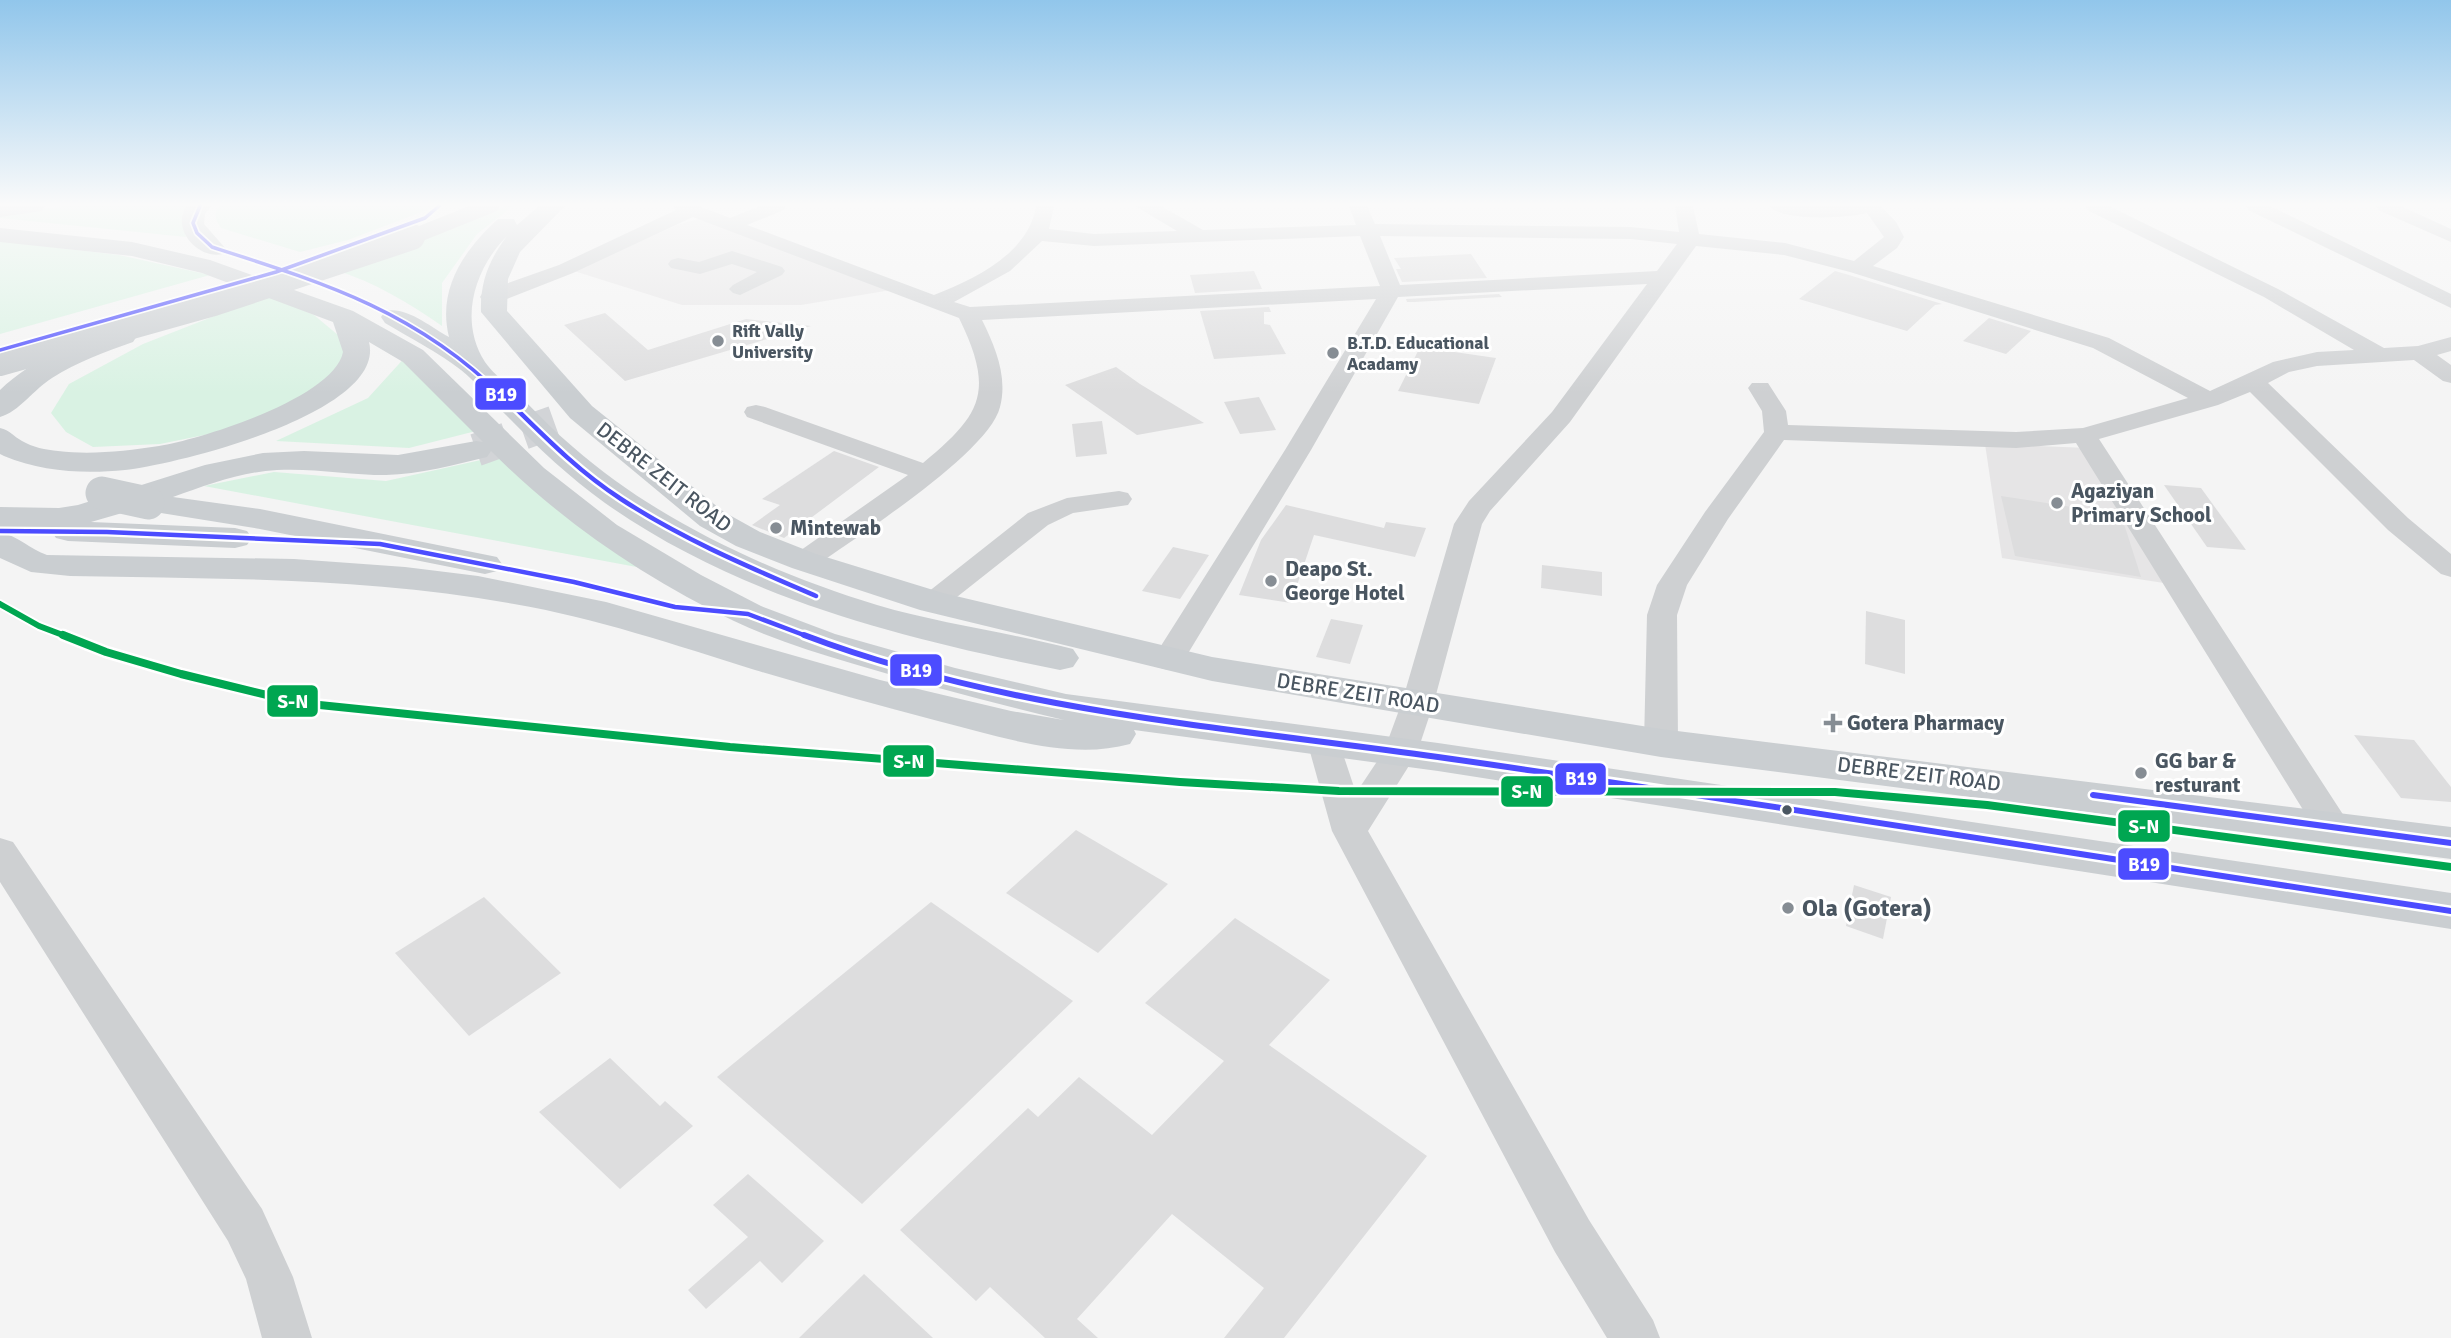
<svg xmlns="http://www.w3.org/2000/svg" width="2451" height="1338" font-family="Signika,sans-serif">
  <style>
    .education { fill: #e6e5e6 }
    .green { fill: #d9f2e3 }
    .building { fill: #ddddde }
    .lines { fill: none; stroke-linecap: round; stroke-linejoin: round }
    .major-tunnel { stroke: #d2d4d7; stroke-width: 33; stroke-dasharray: 33 17; stroke-linecap: butt }
    .minor { fill: #ced0d2; fill-rule: evenodd }
    .major { fill: #caced1; fill-rule: evenodd }
    .major-bridge-far1 { stroke: #caced1; stroke-width: 26 }
    .major-bridge { stroke: #caced1; stroke-width: 33 }
    .bus-1-far2-casing { stroke: #fff; stroke-width: 7 }
    .bus-1-far1-casing { stroke: #fff; stroke-width: 9 }
    .bus-1-casing { stroke: #fff; stroke-width: 11 }
    .bus-1-far2 { stroke: #4c4cff; stroke-width: 3.5 }
    .bus-1-far1 { stroke: #4c4cff; stroke-width: 4.5 }
    .bus-1 { stroke: #4c4cff; stroke-width: 6 }
    .rail-1-far1-casing { stroke: #fff; stroke-width: 10 }
    .rail-1-casing { stroke: #fff; stroke-width: 13 }
    .rail-1-far1 { stroke: #00a651; stroke-width: 6 }
    .rail-1 { stroke: #00a651; stroke-width: 8 }
    .poi-dot { fill: #868d94; stroke: #fff; stroke-width: 2.5 }
    .bus-dot { fill: #4a5661; stroke: #fff; stroke-width: 2.5 }
    .labels { text-anchor: middle; dominant-baseline: central; stroke-width: 6; stroke-linejoin: round; paint-order: stroke }
    .far-poi-label { font-size: 18px; font-weight: bold; fill: #4a5661; stroke: #fff; text-anchor: start }
    .street-label { font-size: 21px; fill: #4a5661; stroke: #fff }
    .poi-label { font-size: 21px; font-weight: bold; fill: #4a5661; stroke: #fff; text-anchor: start }
    .near-poi-label { font-size: 24px; font-weight: bold; fill: #4a5661; stroke: #fff; text-anchor: start }
    .line-badge { stroke: #fff; stroke-width: 2.5 }
    .badge-label { font-size: 19px; text-anchor: middle; font-weight: bold; fill: #fff }
  </style>
  <rect width="100%" height="100%" fill="#f4f4f4"/>
  <!-- education -->
  <g class="education">
    <path d="M705 217 891 290 801 305H682L574 271 677 225Z"/>
    <path d="M1985 444 2088 448 2164 583 2002 558Z"/>
  </g>
  <!-- green -->
  <g class="green">
    <path d="M67 206H195L184 215 186 237 0 218V214Z"/>
    <path d="M220 206H437L348 240 300 252 221 228C216 220 212 214 220 206Z"/>
    <path d="M505 206H513L477 234 442 283V326C408 302 375 283 336 270L393 251Z"/>
    <path d="M0 241 119 255 210 275 0 334Z"/>
    <path d="M268 295 314 315 344 340 345 364 316 394 239 428 160 444 93 447 66 432 51 413 69 384 143 344Z"/>
    <path d="M408 354 480 430 409 448 276 441 368 398Z"/>
    <path d="M499 456 642 568 204 486 274 472 386 481Z"/>
  </g>
  <!-- building -->
  <g class="building">
    <path d="M1471 254 1487 278 1402 282 1396 269H1401L1394 258Z"/>
    <path d="M1254 271 1262 289 1195 293 1190 275Z"/>
    <path d="M1835 271 1849 275 1942 304 1935 305 1907 331 1799 299Z"/>
    <path d="M1499 294 1502 297 1414 302H1407L1406 299Z"/>
    <path d="M1269 307 1271 312H1264V324L1270 325 1286 354 1214 359 1200 311Z"/>
    <path d="M605 313 648 350 746 319 811 326 625 381 564 325Z"/>
    <path d="M1989 318 2031 331 2006 354 1963 341Z"/>
    <path d="M1420 347 1496 358 1479 404 1398 391Z"/>
    <path d="M1116 367 1140 384 1204 423 1137 435 1065 385Z"/>
    <path d="M1259 397 1276 430 1240 434 1224 402Z"/>
    <path d="M1102 421 1107 454 1076 457 1072 424Z"/>
    <path d="M834 451 879 467 784 538 752 525 780 505 762 499Z"/>
    <path d="M2164 485 2201 488 2246 550 2207 547Z"/>
    <path d="M2001 496 2117 514 2125 527 2141 577 2015 556Z"/>
    <path d="M1286 505 1384 528 1386 522 1426 528 1415 557 1314 535 1291 603 1239 595 1261 540Z"/>
    <path d="M1173 547 1209 555 1180 599 1142 591Z"/>
    <path d="M1542 565 1602 572V596L1541 588Z"/>
    <path d="M1866 611 1905 620V674L1865 664Z"/>
    <path d="M1331 619 1363 625 1350 664 1316 657Z"/>
    <path d="M2354 735 2414 740 2451 787V802L2401 798Z"/>
    <path d="M1076 830 1168 884 1098 953 1006 893Z"/>
    <path d="M1854 885 1891 897 1883 939 1846 926Z"/>
    <path d="M484 897 561 973 469 1036 395 953Z"/>
    <path d="M931 902 1073 1001 862 1204 717 1077Z"/>
    <path d="M1235 918 1330 980 1269 1045 1427 1156 1284 1338H1224L1264 1288 1172 1214 1077 1319 1098 1338H1045L990 1287 976 1301 900 1230 1028 1108 1038 1117 1079 1077 1152 1135 1224 1061 1145 1003Z"/>
    <path d="M610 1058 660 1106 665 1101 693 1126 620 1189 539 1112Z"/>
    <path d="M748 1174 824 1241 782 1283 760 1261 706 1309 688 1290 748 1237 713 1205Z"/>
    <path d="M864 1274 933 1338H799Z"/>
  </g>
  <g class="lines">
    <!-- major-tunnel -->
    <path class="major-tunnel" d="M476 450 557 421"/>
    <!-- minor -->
    <g class="minor">
      <path d="M673 206H699L730 218 760 206H786L784 210 747 225 934 295C975 279 1029 253 1036 206H1054L1049 229 1094 234 1177 231 1135 206H1161L1203 230 1356 225 1349 206H1367L1375 224 1631 227 1679 232 1675 206H1693L1699 234 1785 243 1854 261 1884 237 1867 213C1847 218 1783 222 1769 206H1881L1896 222 1904 237 1897 248 1873 266 2109 338 2210 391 2273 362 2317 352 2354 350 2264 297 2087 210 2085 206H2109L2278 289 2384 348 2418 346 2451 337V351L2437 355 2451 365V383L2443 381 2414 360 2317 366 2289 372 2268 383 2408 518 2451 554V577L2441 574 2388 530 2250 392 2218 405 2099 439 2344 816 2349 825 2344 834 2331 838 2318 834 2076 443 2016 448 1784 440 1728 519 1687 585 1677 615 1678 743 1673 751 1661 754 1649 751 1644 743 1647 615 1657 585 1705 512 1764 432 1762 411 1748 388 1752 383H1768L1786 411 1788 425 2016 432 2083 428 2188 398 2093 348 1850 272 1784 255 1696 246 1570 422 1490 511 1482 524 1434 702 1417 753 1368 831 1589 1220 1653 1320 1660 1338H1607L1555 1252 1332 831 1307 741 1312 733 1324 730 1336 733 1356 793 1384 751 1402 702 1454 524 1469 501 1552 412 1647 284 1398 297 1311 450 1184 660 1179 667 1168 670 1157 667 1152 660 1285 450 1376 299 982 320C995 346 1008 377 1000 407 989 453 855 538 814 567L804 570 794 567 790 561 794 555 908 475 747 417 744 412 747 407 756 405 765 407 923 463C982 414 995 392 959 318L693 217 573 273 499 302H483L480 297 483 292 559 265 676 210ZM1360 236 1380 286 970 307 954 302 1010 271 1042 241 1094 246ZM1380 236 1631 239 1677 244 1657 271 1400 285Z"/>
      <path d="M2246 206H2270L2451 294V308L2248 210Z"/>
      <path d="M2376 206H2401L2451 229V242L2378 210Z"/>
      <path d="M732 251 782 267 785 271 782 275 740 295 733 293 729 289 733 285 757 272 732 264 700 274 671 268 668 264 671 260 678 258 699 262Z"/>
      <path d="M1119 491 1128 493 1132 499 1128 505 1073 513 1048 525 943 608 933 611 923 608 918 602 923 596 1028 513 1067 498Z"/>
      <path d="M0 838 13 842 262 1209 293 1277 312 1338H262L246 1279 228 1241 0 882Z"/>
    </g>
    <!-- major -->
    <g class="major">
      <path d="M0 206H45L42 211 0 217Z"/>
      <path d="M187 206H211L205 214 204 224 226 249 223 254C198 260 170 228 187 206Z"/>
      <path d="M469 206H500L497 211 420 242 412 244 404 242 400 237 404 232Z"/>
      <path d="M539 206H565L520 252 508 279 507 311 592 406 724 512 760 532 816 554 943 593 1212 657 1661 729 2451 827V859L1661 757 1212 681 920 610 792 568 736 546 700 526 570 418 481 312C480 282 489 260 507 236 475 268 458 320 485 362 494 375 511 387 523 399 539 415 555 432 573 447 656 520 771 573 877 605 941 624 1008 632 1073 649L1079 658 1073 667 1060 670C901 638 740 598 605 503 569 477 537 447 506 415 491 401 477 383 461 370 438 352 410 338 385 323L381 317 385 311C407 306 430 327 449 337 437 289 464 250 498 219H514L517 225Z"/>
      <path d="M0 228 132 242 210 260 353 311 423 350 544 468 617 525 701 575 761 606 835 634 955 668 1066 694 1438 743 2451 893V929L1438 771 1134 730 1136 734 1130 744C1069 761 998 736 938 721 877 705 816 688 755 670 675 645 596 618 514 604 367 577 219 579 70 576L31 572 0 558V532C18 536 30 549 47 555L294 559 405 567 478 576 606 602 880 680 1011 711 1064 720C994 703 924 685 854 664 813 652 772 639 734 621 644 578 561 521 491 451L487 457C454 465 420 474 386 475 350 475 314 468 277 470 241 472 207 485 173 497L260 509 497 557 502 564 497 571 485 574 260 529 136 509 91 522 235 528 247 531 252 538 247 545 235 548 68 541 56 538 51 531 53 528 0 527V507L59 508 78 505 205 465 263 453 304 451 398 455 476 441 483 442 403 362 369 342C387 413 174 465 125 470 85 474 42 472 4 456L0 454V428C10 430 13 436 22 441 32 447 46 450 58 451 91 455 126 451 159 446 201 439 334 398 343 352L333 322 202 273 132 256 0 242Z"/>
      <path d="M123 328 133 330 137 336 133 342C105 352 77 362 52 378 34 389 19 412 0 417V390C32 359 80 339 123 328Z"/>
    </g>
    <!-- major-bridge-far1 -->
    <path class="major-bridge-far1" d="M0 363 214 303 412 237"/>
    <!-- major-bridge -->
    <path class="major-bridge" d="M102 493 148 503"/>
    <defs>
      <g id="bus-1-far2">
        <path d="M200 206 193 223 197 233 212 247C324 283 416 311 502 396"/>
        <path d="M0 350 276 272 425 218 439 206"/>
      </g>
      <g id="bus-1-far1">
        <path d="M501 394C539 431 576 470 621 499 682 539 749 567 816 596"/>
        <path d="M0 531 107 532 380 544 574 582 675 607 748 614 809 637"/>
      </g>
      <g id="bus-1">
        <path d="M804 635C1007 712 1225 727 1438 757 1776 805 2113 860 2451 911"/>
        <path d="M2093 795 2451 843"/>
      </g>
    </defs>
    <!-- bus-1-far2 casing -->
    <use href="#bus-1-far2" class="bus-1-far2-casing"/>
    <!-- bus-1-far1 casing -->
    <use href="#bus-1-far1" class="bus-1-far1-casing"/>
    <!-- bus-1 casing -->
    <use href="#bus-1" class="bus-1-casing"/>
    <!-- bus-1-far2 -->
    <use href="#bus-1-far2" class="bus-1-far2"/>
    <!-- bus-1-far1 -->
    <use href="#bus-1-far1" class="bus-1-far1"/>
    <!-- bus-1 -->
    <use href="#bus-1" class="bus-1"/>
    <defs>
      <path id="rail-1-far1" d="M0 604 39 626 68 637"/>
      <path id="rail-1" d="M63 635 106 652 181 674 300 703 730 747 1180 782 1339 791 1835 792 1987 805 2451 867"/>
    </defs>
    <!-- rail-1-far1 casing -->
    <use href="#rail-1-far1" class="rail-1-far1-casing"/>
    <!-- rail-1 casing -->
    <use href="#rail-1" class="rail-1-casing"/>
    <!-- rail-1-far1 -->
    <use href="#rail-1-far1" class="rail-1-far1"/>
    <!-- rail-1 -->
    <use href="#rail-1" class="rail-1"/>
  </g>
  <!-- sky -->
  <linearGradient id="sky" x2="0" y2="1"><stop stop-color="#91c6eb"/><stop offset="0.52" stop-color="#fafafa"/><stop offset="1" stop-color="#fafafa" stop-opacity="0"/></linearGradient>
  <rect width="2451" height="393" fill="url(#sky)"/>
  <!-- markers -->
  <g class="poi-dot">
    <circle cx="718" cy="341" r="7"/>
    <circle cx="1333" cy="353" r="7"/>
    <circle cx="2057" cy="503" r="7"/>
    <circle cx="776" cy="528" r="7"/>
    <circle cx="1271" cy="581" r="7"/>
    <path d="M1829.5 712.5h7v7h7v7h-7v7h-7v-7h-7v-7h7z"/>
    <circle cx="2141" cy="773" r="7"/>
    <circle cx="1788" cy="908" r="7"/>
  </g>
  <circle class="bus-dot" cx="1787" cy="810" r="6"/>
  <g class="labels">
    <!-- far-poi labels -->
    <g class="far-poi-label">
      <text x="732" y="331">Rift Vally<tspan x="732" dy="21">University</tspan></text>
      <text x="1347" y="343">B.T.D. Educational<tspan x="1347" dy="21">Acadamy</tspan></text>
    </g>
    <!-- street labels -->
    <g class="street-label">
      <text transform="translate(664 477) rotate(38)">DEBRE ZEIT ROAD</text>
      <text transform="translate(1358 693) rotate(9)">DEBRE ZEIT ROAD</text>
      <text transform="translate(1919 774) rotate(7)">DEBRE ZEIT ROAD</text>
    </g>
    <!-- poi labels -->
    <g class="poi-label">
      <text x="2071" y="491">Agaziyan<tspan x="2071" dy="24">Primary School</tspan></text>
      <text x="790" y="528">Mintewab</text>
      <text x="1285" y="569">Deapo St.<tspan x="1285" dy="24">George Hotel</tspan></text>
      <text x="1847" y="723">Gotera Pharmacy</text>
      <text x="2155" y="761">GG bar &amp;<tspan x="2155" dy="24">resturant</tspan></text>
    </g>
    <!-- near-poi labels -->
    <g class="near-poi-label">
      <text x="1802" y="908">Ola (Gotera)</text>
    </g>
  </g>
  <g class="line-badge">
    <rect x="474" y="377" width="53" height="34" rx="7" fill="#4c4cff"/>
    <rect x="889" y="653" width="54" height="34" rx="7" fill="#4c4cff"/>
    <rect x="266" y="684" width="53" height="34" rx="7" fill="#00a651"/>
    <rect x="882" y="744" width="53" height="34" rx="7" fill="#00a651"/>
    <rect x="1554" y="762" width="53" height="34" rx="7" fill="#4c4cff"/>
    <rect x="1500" y="775" width="54" height="33" rx="7" fill="#00a651"/>
    <rect x="2117" y="809" width="54" height="34" rx="7" fill="#00a651"/>
    <rect x="2117" y="847" width="53" height="34" rx="7" fill="#4c4cff"/>
  </g>
  <g class="badge-label">
    <text x="501" y="401">B19</text>
    <text x="916" y="677">B19</text>
    <text x="293" y="708">S-N</text>
    <text x="909" y="768">S-N</text>
    <text x="1581" y="785">B19</text>
    <text x="1527" y="798">S-N</text>
    <text x="2144" y="833">S-N</text>
    <text x="2144" y="871">B19</text>
  </g>
</svg>
